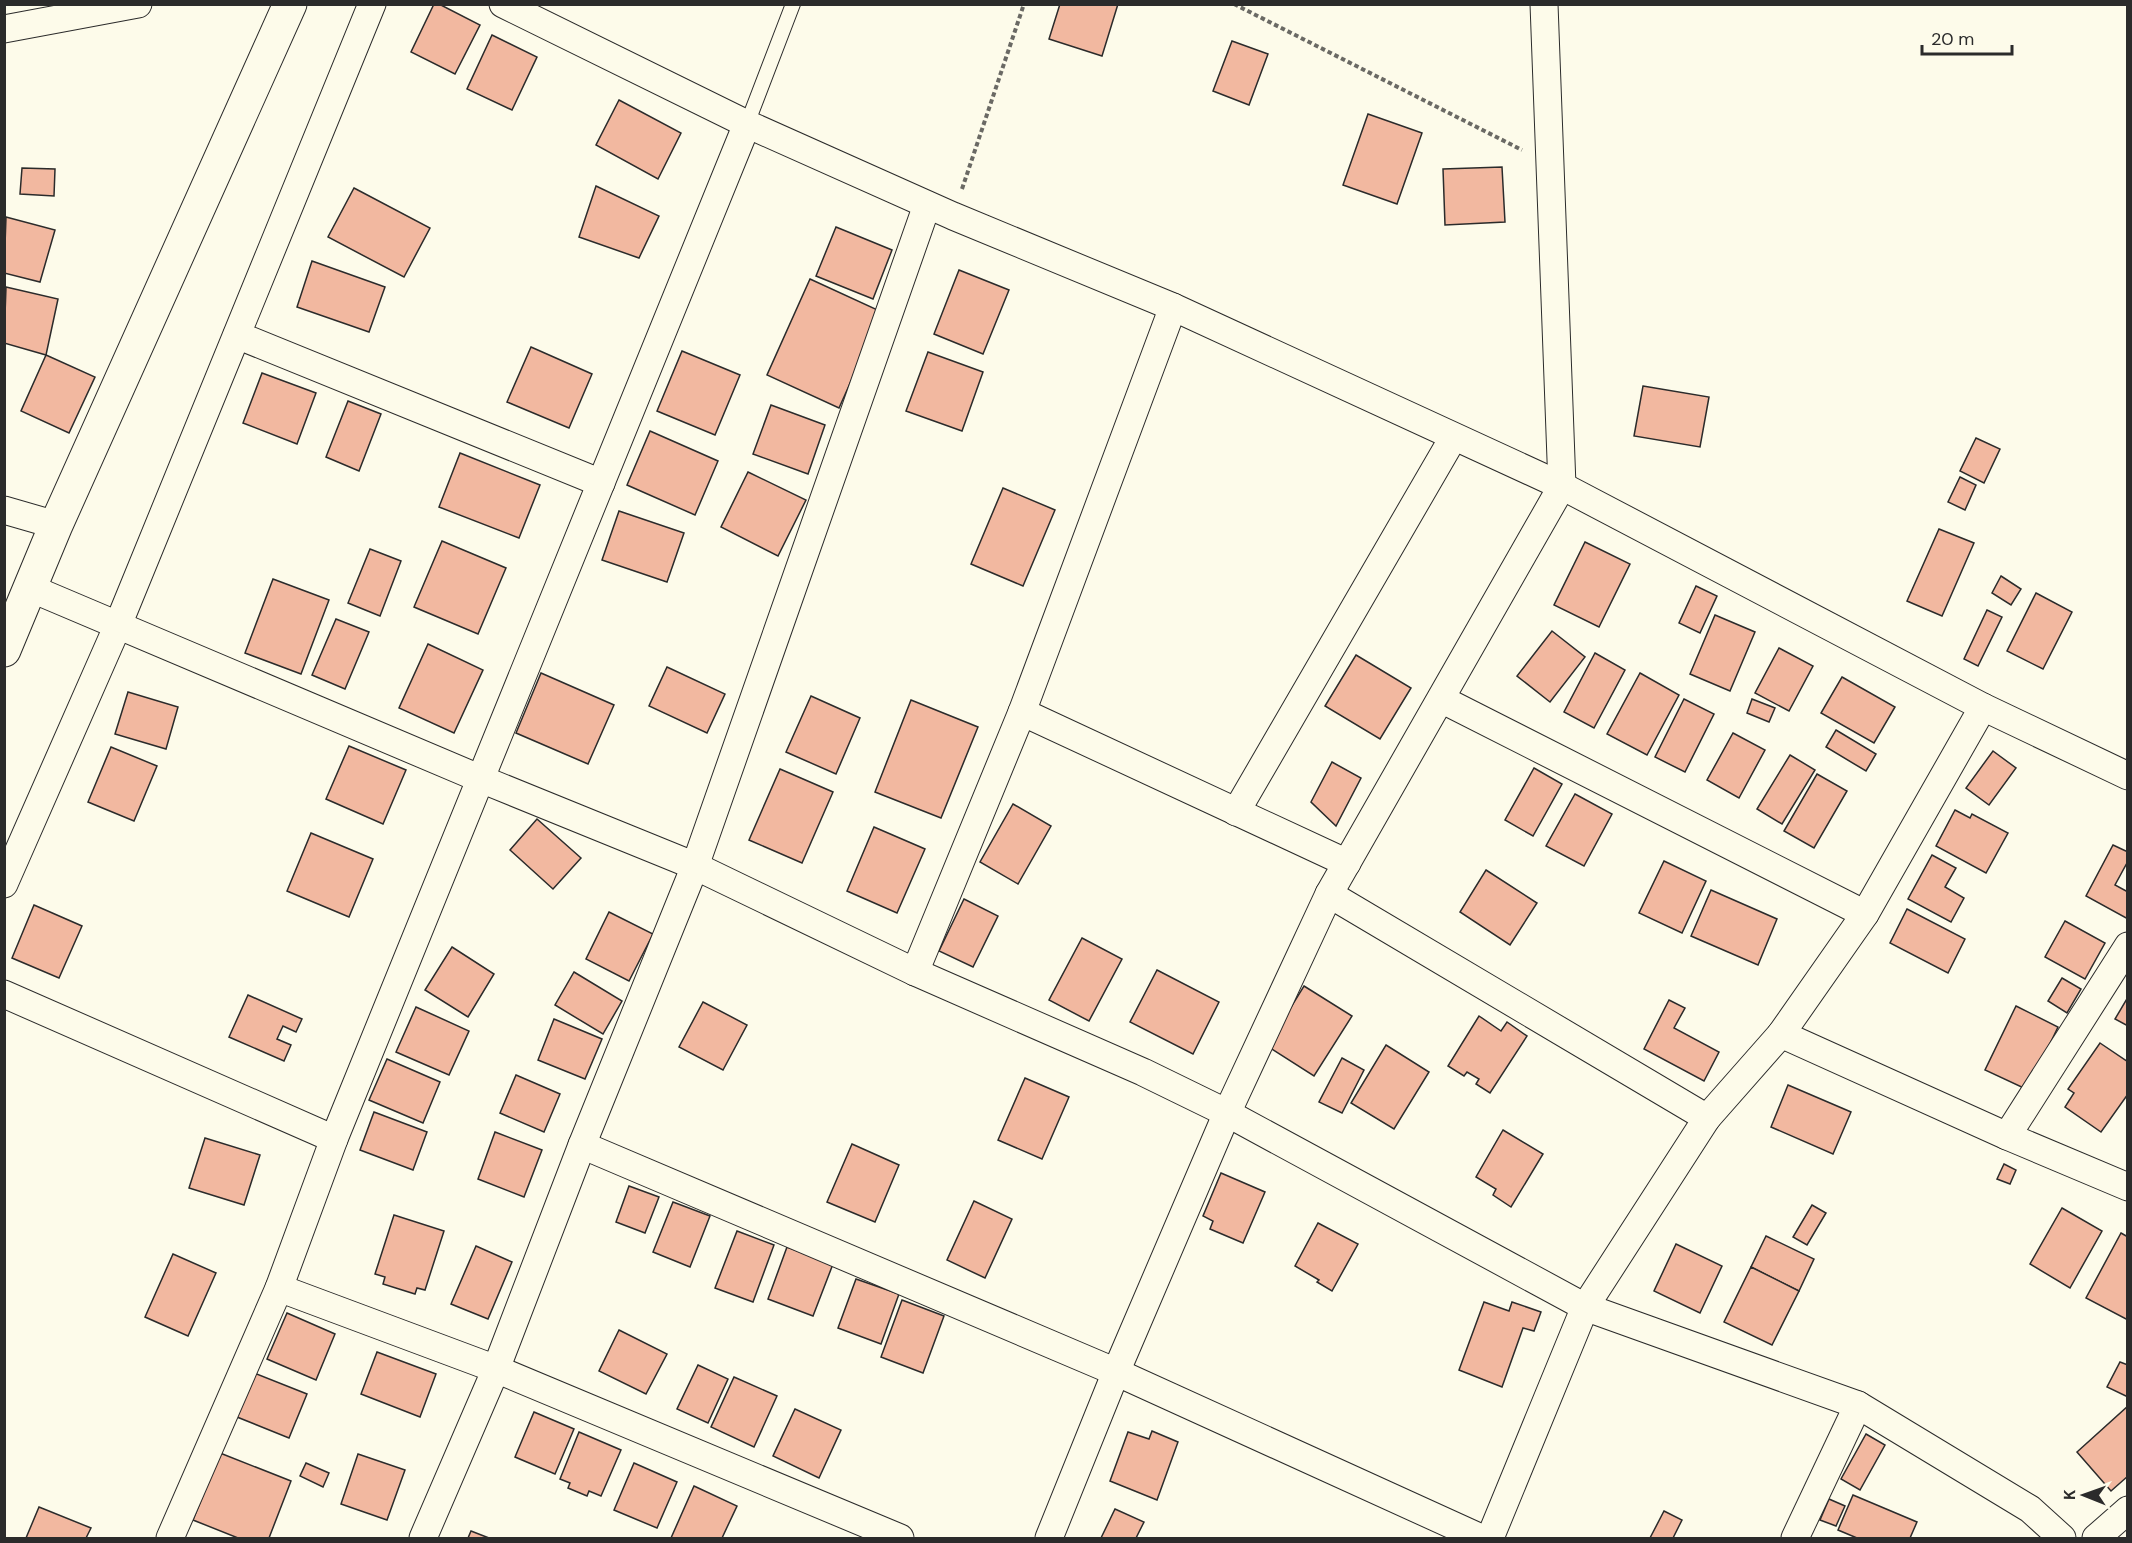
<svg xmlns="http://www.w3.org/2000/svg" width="2132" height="1543" font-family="'DM Sans',sans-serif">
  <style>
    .building { fill: #f2b8a0; stroke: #2b2b2b; stroke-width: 1.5 }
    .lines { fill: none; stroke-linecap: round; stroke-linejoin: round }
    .service-casing { stroke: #2b2b2b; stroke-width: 16 }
    .minor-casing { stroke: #2b2b2b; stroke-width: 29 }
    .tertiary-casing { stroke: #2b2b2b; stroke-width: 35 }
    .path { stroke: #6a6964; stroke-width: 4; stroke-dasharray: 4.5 3; stroke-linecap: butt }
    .service { stroke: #fdfbea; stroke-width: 14 }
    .minor { stroke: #fdfbea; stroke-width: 27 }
    .tertiary { stroke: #fdfbea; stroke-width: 33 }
  </style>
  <rect width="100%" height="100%" fill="#fdfbea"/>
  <!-- building -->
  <g class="building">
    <path d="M434 4H439L480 25 455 74 411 52Z"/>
    <path d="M1060 4H1118L1102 56 1049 39Z"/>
    <path d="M492 35 537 57 512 110 467 89Z"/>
    <path d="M1232 41 1268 54 1249 105 1213 91Z"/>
    <path d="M619 100 681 133 658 179 596 145Z"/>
    <path d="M1368 114 1422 133 1397 204 1343 185Z"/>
    <path d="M1502 167 1505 222 1445 225 1443 169Z"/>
    <path d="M22 168 55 169 54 196 20 194Z"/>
    <path d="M596 186 659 216 639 258 579 237Z"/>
    <path d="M354 188 430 228 404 277 328 237Z"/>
    <path d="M6 217 55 230 40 282 4 273Z"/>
    <path d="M836 227 892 250 873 299 816 276Z"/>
    <path d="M312 261 385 287 369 332 297 307Z"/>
    <path d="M959 270 1009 290 983 354 934 334Z"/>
    <path d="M810 279 882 312 839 408 767 375Z"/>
    <path d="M6 287 58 299 46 355 4 343Z"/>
    <path d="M531 347 592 374 569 428 507 402Z"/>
    <path d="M682 351 740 375 715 435 657 411Z"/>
    <path d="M928 352 983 372 962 431 906 411Z"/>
    <path d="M46 355 95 377 69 433 21 411Z"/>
    <path d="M262 373 316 393 297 444 243 423Z"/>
    <path d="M1643 386 1709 397 1700 447 1634 436Z"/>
    <path d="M348 401 381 414 359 471 326 457Z"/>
    <path d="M771 405 825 425 808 474 753 454Z"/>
    <path d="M650 431 718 461 695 515 627 485Z"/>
    <path d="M1976 438 2000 449 1984 483 1960 471Z"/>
    <path d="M460 453 540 485 519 538 439 507Z"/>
    <path d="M748 472 806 500 778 556 721 527Z"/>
    <path d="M1960 477 1976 485 1965 510 1948 502Z"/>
    <path d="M1003 488 1055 510 1023 586 971 564Z"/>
    <path d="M619 511 684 533 667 582 602 560Z"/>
    <path d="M1939 529 1974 543 1942 616 1907 601Z"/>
    <path d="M442 541 506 568 478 634 414 607Z"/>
    <path d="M1585 542 1630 564 1599 627 1554 605Z"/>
    <path d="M370 549 401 561 380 616 348 603Z"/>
    <path d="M2001 576 2021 589 2011 605 1992 593Z"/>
    <path d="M273 579 329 600 301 674 245 653Z"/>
    <path d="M1696 586 1717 596 1700 633 1679 623Z"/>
    <path d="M2036 593 2072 612 2043 669 2007 651Z"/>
    <path d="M1987 610 2002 617 1978 666 1964 659Z"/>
    <path d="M1715 615 1755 632 1730 691 1690 674Z"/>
    <path d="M336 619 369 632 345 689 312 675Z"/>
    <path d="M1552 631 1585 657 1550 702 1517 676Z"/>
    <path d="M428 644 483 670 454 733 399 708Z"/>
    <path d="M1779 648 1813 666 1789 711 1755 693Z"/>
    <path d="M1595 653 1625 670 1594 728 1564 712Z"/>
    <path d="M1356 655 1411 688 1380 739 1325 706Z"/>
    <path d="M667 667 725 694 707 733 649 706Z"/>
    <path d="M541 673 614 705 588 764 516 733Z"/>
    <path d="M1640 673 1679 695 1647 755 1607 734Z"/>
    <path d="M1842 677 1895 707 1874 743 1821 713Z"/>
    <path d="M128 692 178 707 166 749 115 734Z"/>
    <path d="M811 696 860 718 836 774 786 752Z"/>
    <path d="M1684 699 1714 714 1685 772 1655 757Z"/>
    <path d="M1752 699 1775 708 1769 722 1747 713Z"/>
    <path d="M911 700 978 727 941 818 875 792Z"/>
    <path d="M1836 730 1876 754 1866 771 1826 747Z"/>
    <path d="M1733 733 1765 750 1739 798 1707 780Z"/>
    <path d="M349 746 406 770 383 824 326 799Z"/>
    <path d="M111 747 157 766 134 821 88 802Z"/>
    <path d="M1993 751 2016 768 1989 805 1966 788Z"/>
    <path d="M1790 755 1815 770 1782 824 1757 809Z"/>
    <path d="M1332 762 1361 778 1336 826 1311 802Z"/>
    <path d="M1534 768 1562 784 1533 836 1505 820Z"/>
    <path d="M780 769 833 792 802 863 749 840Z"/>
    <path d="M1817 774 1847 791 1814 848 1784 831Z"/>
    <path d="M1575 794 1612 814 1584 866 1546 846Z"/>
    <path d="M1013 804 1051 826 1018 884 980 862Z"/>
    <path d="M1955 810 1970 818 1972 814 2008 833 1986 873 1936 846Z"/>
    <path d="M537 819 581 858 553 889 510 850Z"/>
    <path d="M874 827 925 849 897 913 847 891Z"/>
    <path d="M311 833 373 859 349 917 287 891Z"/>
    <path d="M2113 845 2128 852V861L2115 885 2128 892V919L2086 896Z"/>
    <path d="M1932 855 1956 868 1945 887 1964 898 1951 922 1908 899Z"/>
    <path d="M1664 861 1706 881 1682 933 1639 913Z"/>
    <path d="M1486 870 1537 903 1510 945 1460 912Z"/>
    <path d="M1711 890 1777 919 1758 965 1691 936Z"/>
    <path d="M964 899 998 916 973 967 939 951Z"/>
    <path d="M34 905 82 926 59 978 12 958Z"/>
    <path d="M1907 909 1965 939 1948 973 1890 943Z"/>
    <path d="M609 912 653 934 629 981 586 959Z"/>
    <path d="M2065 921 2105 943 2085 979 2045 957Z"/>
    <path d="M1082 938 1122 959 1089 1021 1049 1000Z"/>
    <path d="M452 947 494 974 468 1017 425 990Z"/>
    <path d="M1157 970 1219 1002 1193 1054 1130 1022Z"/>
    <path d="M574 972 622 1001 603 1034 555 1005Z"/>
    <path d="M2062 978 2081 989 2067 1013 2048 1001Z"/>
    <path d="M1304 986 1352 1016 1314 1076 1267 1046Z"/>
    <path d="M248 995 302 1019 296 1032 283 1026 277 1039 291 1045 284 1061 229 1037Z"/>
    <path d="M2128 997V1026L2115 1019Z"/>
    <path d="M1669 1000 1685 1008 1674 1028 1719 1052 1704 1081 1644 1049Z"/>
    <path d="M703 1002 747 1025 723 1070 679 1047Z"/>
    <path d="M2016 1006 2058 1027 2028 1090 1985 1070Z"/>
    <path d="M416 1007 469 1031 449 1075 396 1052Z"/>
    <path d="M1479 1016 1501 1031 1507 1022 1527 1036 1490 1093 1476 1084 1479 1079 1467 1072 1464 1076 1448 1066Z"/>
    <path d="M554 1019 602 1039 585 1079 538 1060Z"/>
    <path d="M2100 1043 2128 1062V1094L2101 1132 2065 1107 2074 1093 2068 1089Z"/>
    <path d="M1386 1045 1429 1072 1394 1129 1351 1103Z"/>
    <path d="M1342 1058 1364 1070 1342 1113 1319 1102Z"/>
    <path d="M387 1059 440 1082 423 1123 369 1100Z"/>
    <path d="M516 1075 560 1094 544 1132 500 1113Z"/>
    <path d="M1025 1078 1069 1097 1042 1159 998 1140Z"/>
    <path d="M1788 1085 1851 1112 1833 1154 1771 1127Z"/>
    <path d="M374 1112 427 1132 413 1170 360 1150Z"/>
    <path d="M1503 1130 1543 1154 1511 1207 1493 1195 1496 1189 1476 1177Z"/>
    <path d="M495 1132 542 1150 524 1197 478 1179Z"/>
    <path d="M205 1138 260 1155 244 1205 189 1188Z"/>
    <path d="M852 1144 899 1165 875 1222 827 1202Z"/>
    <path d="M2004 1164 2016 1170 2010 1184 1997 1179Z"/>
    <path d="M1221 1173 1265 1192 1243 1243 1210 1229 1213 1221 1203 1216Z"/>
    <path d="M629 1186 659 1197 645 1233 616 1222Z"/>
    <path d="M974 1201 1012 1219 985 1278 947 1260Z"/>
    <path d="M673 1202 710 1216 690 1267 653 1252Z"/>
    <path d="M1812 1205 1826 1213 1807 1245 1793 1237Z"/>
    <path d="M2062 1208 2102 1231 2070 1288 2030 1264Z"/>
    <path d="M394 1215 444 1231 425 1290 417 1288 415 1294 383 1284 385 1277 375 1274Z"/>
    <path d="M1318 1223 1358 1244 1332 1291 1317 1282 1319 1280 1295 1266Z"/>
    <path d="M737 1231 774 1245 753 1302 715 1288Z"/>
    <path d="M2121 1233 2128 1237V1320L2086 1298Z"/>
    <path d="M1766 1236 1814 1259 1799 1291 1751 1267Z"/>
    <path d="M1676 1244 1722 1266 1700 1313 1654 1291Z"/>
    <path d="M476 1246 512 1262 488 1319 451 1304Z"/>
    <path d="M787 1247 833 1264 813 1316 768 1299Z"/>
    <path d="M173 1254 216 1273 188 1336 145 1317Z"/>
    <path d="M1751 1267 1799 1291 1772 1345 1724 1322Z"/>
    <path d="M856 1279 899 1294 881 1344 838 1328Z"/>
    <path d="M902 1300 944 1316 923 1373 881 1357Z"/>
    <path d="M1484 1302 1509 1311 1512 1302 1541 1312 1534 1331 1523 1328 1502 1387 1459 1370Z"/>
    <path d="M287 1313 335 1334 316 1380 267 1359Z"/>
    <path d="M619 1330 667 1354 646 1394 599 1371Z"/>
    <path d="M377 1352 436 1374 420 1417 361 1394Z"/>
    <path d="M2120 1362 2128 1365V1397L2107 1387Z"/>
    <path d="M698 1365 728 1379 708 1423 677 1409Z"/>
    <path d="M254 1373 307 1394 289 1438 237 1417Z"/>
    <path d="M734 1377 777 1396 754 1447 711 1427Z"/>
    <path d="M2128 1406V1476L2111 1491 2077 1452Z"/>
    <path d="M795 1409 841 1430 819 1478 773 1456Z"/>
    <path d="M534 1412 574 1429 555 1474 515 1457Z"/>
    <path d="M1152 1431 1178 1442 1157 1500 1110 1481 1128 1432 1149 1439Z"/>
    <path d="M579 1432 621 1450 601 1496 589 1491 587 1496 568 1488 570 1483 560 1479Z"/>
    <path d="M1866 1434 1885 1445 1860 1490 1841 1479Z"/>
    <path d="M220 1453 291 1481 269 1538H238L193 1520Z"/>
    <path d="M358 1454 405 1470 387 1520 341 1504Z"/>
    <path d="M306 1463 329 1473 323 1487 300 1476Z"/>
    <path d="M634 1463 677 1482 657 1528 614 1510Z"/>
    <path d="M694 1486 737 1506 722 1538H671Z"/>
    <path d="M1853 1495 1917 1522 1910 1538H1857L1838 1530Z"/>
    <path d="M1829 1499 1845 1506 1836 1526 1820 1520Z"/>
    <path d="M39 1507 91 1528 86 1538H26Z"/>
    <path d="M1115 1509 1144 1522 1136 1538H1101Z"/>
    <path d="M1664 1511 1682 1520 1673 1538H1650Z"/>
    <path d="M471 1531 489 1538H468Z"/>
  </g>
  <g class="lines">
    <defs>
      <path id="service" d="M747 124 793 4"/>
      <g id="minor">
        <path d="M503 4 747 124 953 216 1173 307 1562 486 1983 707 2128 776"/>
        <path d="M4 29 138 4"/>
        <path d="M237 335 601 483"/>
        <path d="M4 510 56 525"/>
        <path d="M30 588 481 779 695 866 915 972 1143 1072 1227 1113 1585 1307 1858 1405 2030 1509 2062 1538"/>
        <path d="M1441 699 1865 914"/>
        <path d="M1022 712 1347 863"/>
        <path d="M1236 812 1453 438"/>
        <path d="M4 884 118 625 372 4"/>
        <path d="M1329 894 1707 1118"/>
        <path d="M915 972 1022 712 1173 307"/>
        <path d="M4 994 334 1139"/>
        <path d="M1781 1034 2007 1136 2128 1187"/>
        <path d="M2007 1136 2128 946"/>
        <path d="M582 1145 1116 1372 1481 1538"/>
        <path d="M279 1288 496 1369 900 1538"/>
        <path d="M170 1538 279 1288 334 1139 747 124"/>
        <path d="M423 1538 496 1369 582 1145 695 866 927 205"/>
        <path d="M1049 1538 1116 1372 1227 1113 1329 894 1562 486 1544 4"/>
        <path d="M1490 1538 1585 1307 1707 1118 1781 1034 1865 914 1983 707"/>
        <path d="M1795 1538 1858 1405"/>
        <path d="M2096 1538 2128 1510"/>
      </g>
      <path id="tertiary" d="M4 650 56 525 290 4"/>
    </defs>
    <!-- service casing -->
    <use href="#service" class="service-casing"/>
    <!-- minor casing -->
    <use href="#minor" class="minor-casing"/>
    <!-- tertiary casing -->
    <use href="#tertiary" class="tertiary-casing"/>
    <!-- path -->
    <g class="path">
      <path d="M1234 4 1522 150"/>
      <path d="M962 189 1024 4"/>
    </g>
    <!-- service -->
    <use href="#service" class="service"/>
    <!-- minor -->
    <use href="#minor" class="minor"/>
    <!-- tertiary -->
    <use href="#tertiary" class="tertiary"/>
  </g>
  <!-- border -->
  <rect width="2132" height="1543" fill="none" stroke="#2b2b2b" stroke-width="12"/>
  <!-- north arrow -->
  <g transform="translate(2084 1495) rotate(271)" stroke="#fdfbea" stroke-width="4.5" paint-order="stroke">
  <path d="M0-4.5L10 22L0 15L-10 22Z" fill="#2b2b2b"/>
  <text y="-9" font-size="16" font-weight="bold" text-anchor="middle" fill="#2b2b2b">K</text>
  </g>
  <!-- scale -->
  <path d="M1922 45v9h90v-9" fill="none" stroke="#2b2b2b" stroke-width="3"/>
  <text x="1931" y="45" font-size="18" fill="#2b2b2b" stroke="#fdfbea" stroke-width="4.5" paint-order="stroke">20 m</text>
</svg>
